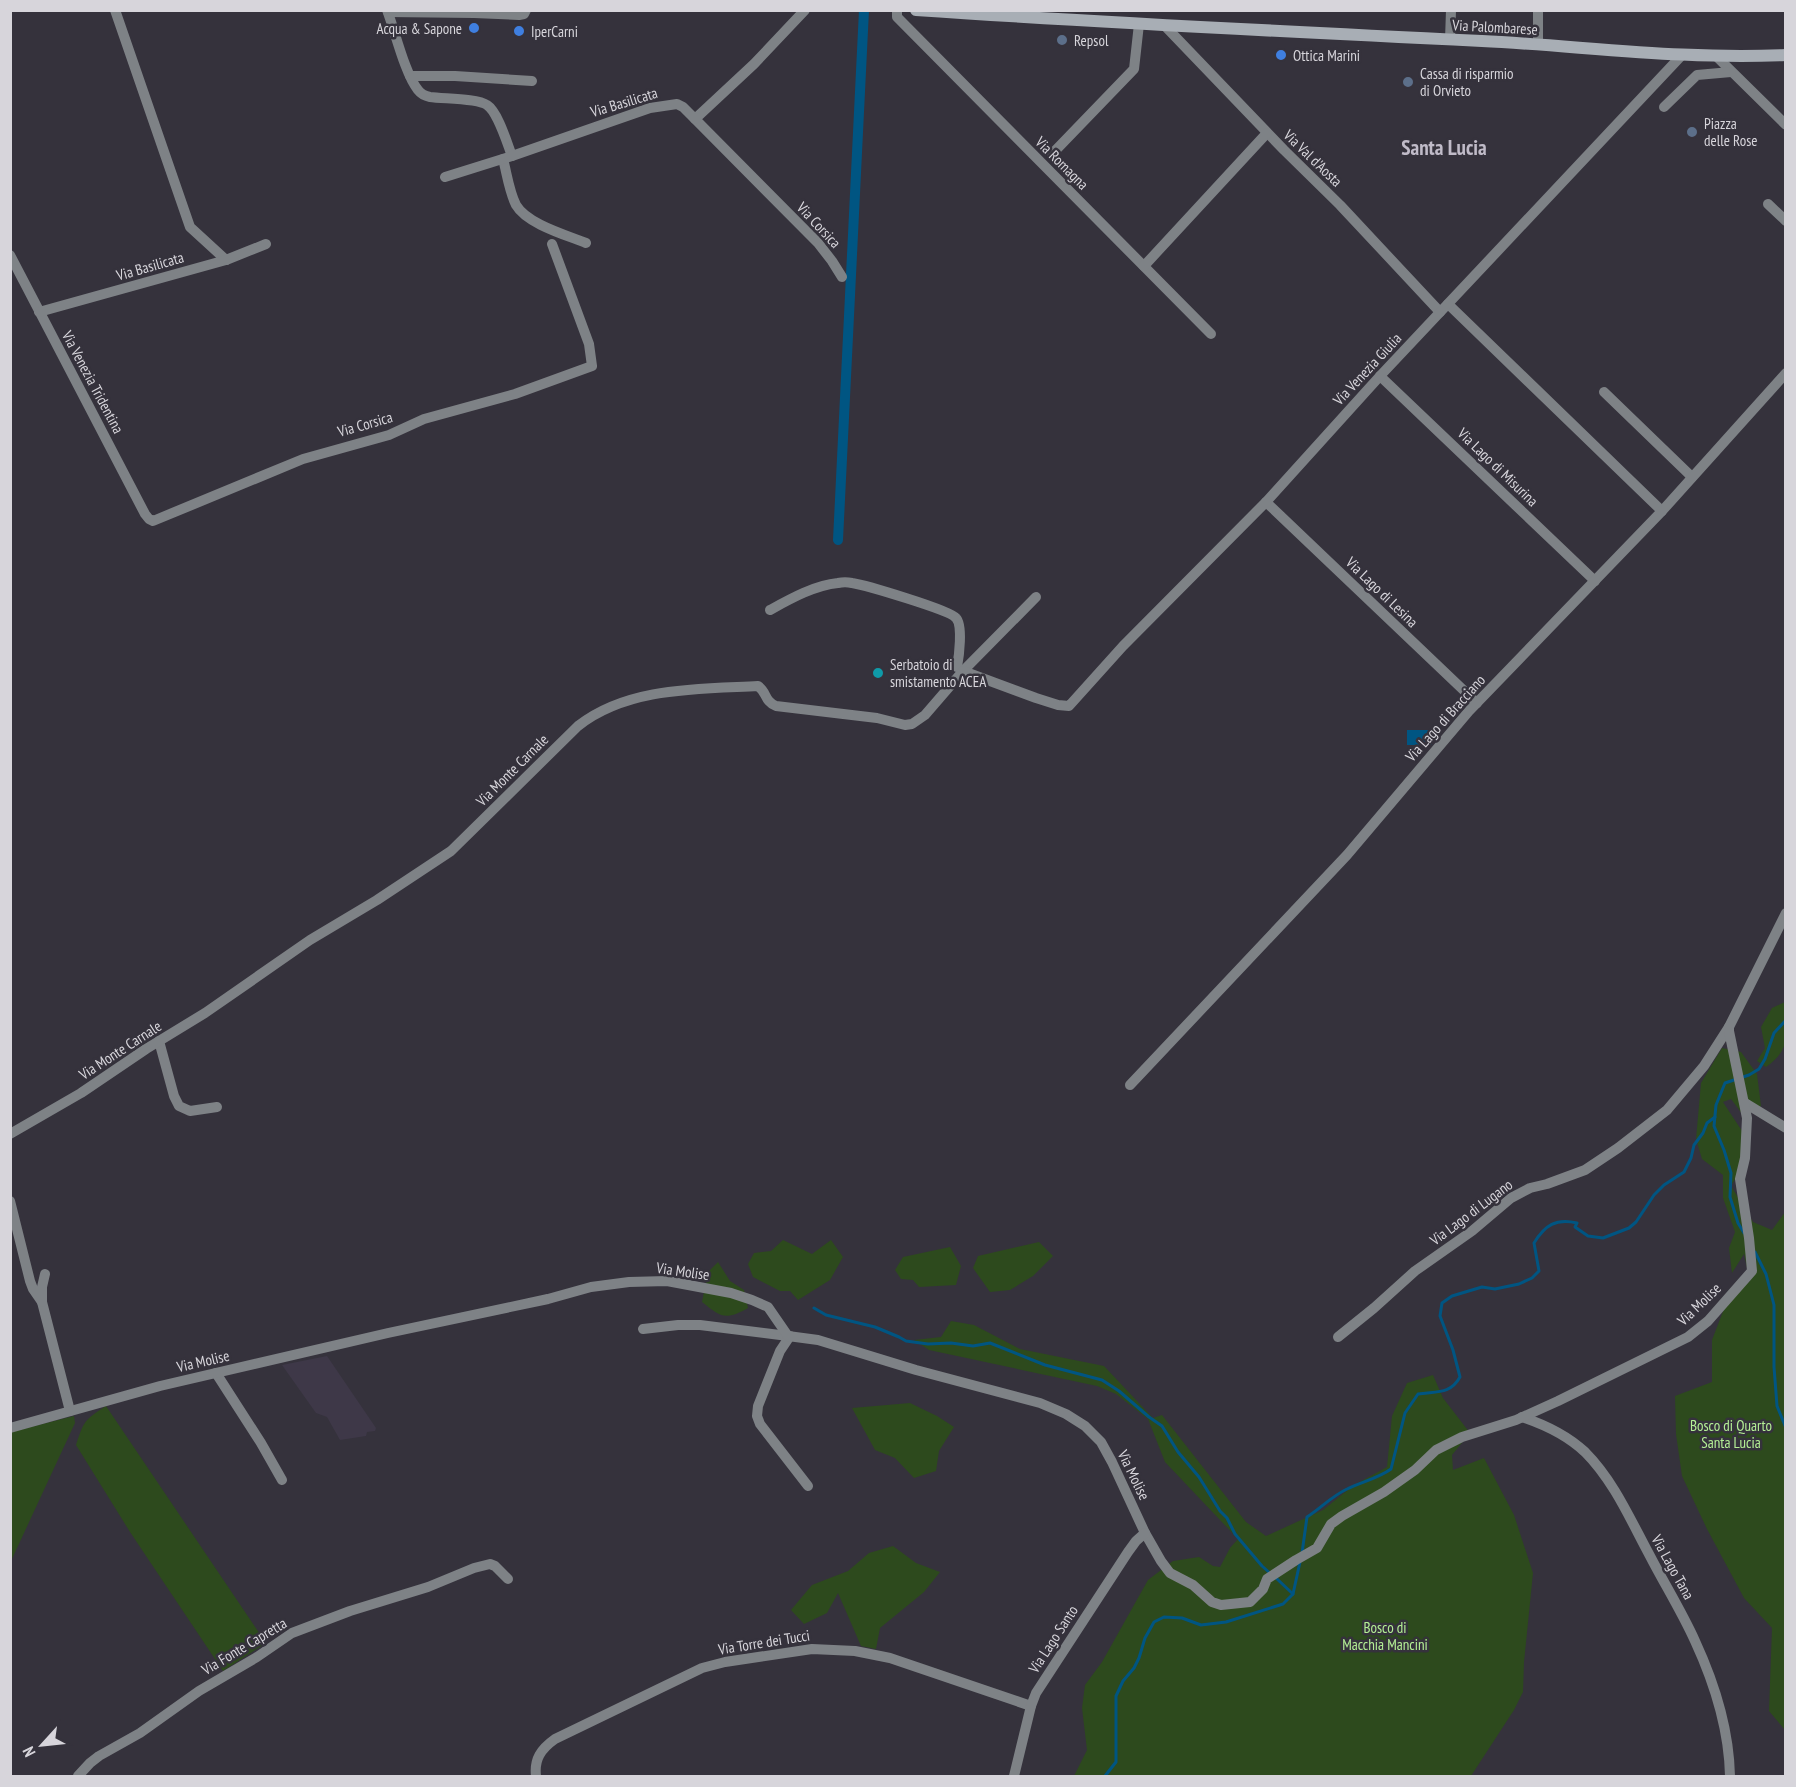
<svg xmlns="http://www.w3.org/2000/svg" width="1796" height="1787" font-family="'PT Sans Narrow',sans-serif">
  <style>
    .built { fill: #3e3848 }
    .green { fill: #2d4a1d }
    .water { fill: #005582 }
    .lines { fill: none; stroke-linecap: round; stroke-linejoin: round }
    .stream { stroke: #005582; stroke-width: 3 }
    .canal { stroke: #005582; stroke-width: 10 }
    .street { stroke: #7e8286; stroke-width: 10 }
    .secondary { stroke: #a8aeb5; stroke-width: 12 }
    .shop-dot { fill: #3f7fe0; stroke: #35323c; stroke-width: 2 }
    .service-dot { fill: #5c6f8a; stroke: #35323c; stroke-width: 2 }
    .culture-dot { fill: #0f9aa8; stroke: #35323c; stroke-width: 2 }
    .labels { text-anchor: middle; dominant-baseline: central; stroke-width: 5; stroke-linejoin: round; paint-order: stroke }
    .street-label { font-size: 15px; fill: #d7d5db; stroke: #35323c }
    .poi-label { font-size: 15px; fill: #d7d5db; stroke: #35323c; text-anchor: start }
    .park-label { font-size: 15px; fill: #b4ef95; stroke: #35323c }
    .district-label { font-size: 21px; font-weight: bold; fill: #c0bbc8; stroke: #35323c }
  </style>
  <rect width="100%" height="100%" fill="#35323c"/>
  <!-- built -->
  <path class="built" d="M327 1356 376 1428 375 1431 367 1432 366 1436 340 1440 327 1417 316 1413 282 1365Z"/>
  <!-- green -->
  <g class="green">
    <path d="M1785 1002C1786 1032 1793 1048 1766 1067L1757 1061 1765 1048 1761 1027 1772 1008Z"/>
    <path d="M1722 1048 1741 1052 1757 1074 1761 1106 1743 1115 1731 1099 1723 1102 1742 1131 1743 1166 1731 1186 1753 1222 1772 1230 1785 1212V1730L1769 1711 1772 1628 1744 1598 1707 1529 1682 1476 1676 1434 1675 1396 1712 1382V1340L1727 1301 1750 1281 1744 1254 1732 1273 1729 1248 1735 1232 1723 1198V1175L1702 1159 1696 1139 1701 1083Z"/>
    <path d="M783 1240 812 1254 831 1240 843 1257 830 1280 798 1300 790 1291H780L753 1277 748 1264 754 1253 771 1251Z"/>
    <path d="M1039 1242 1053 1256 1033 1276 1010 1290 990 1292 973 1268 978 1256Z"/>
    <path d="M950 1247 961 1266 956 1285 919 1287 913 1280 901 1279 895 1270 903 1257Z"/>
    <path d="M718 1262 730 1281 744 1290 748 1308C725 1321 721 1317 702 1302L708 1272Z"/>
    <path d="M951 1321 974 1325 1020 1349 1104 1366 1153 1418 1162 1415 1246 1522 1266 1536 1323 1510 1354 1485 1387 1467 1392 1416 1407 1383 1433 1375 1443 1398 1470 1433 1452 1455 1453 1470 1484 1458 1514 1515 1533 1573 1524 1662 1523 1692 1514 1710 1471 1776H1074L1087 1750 1082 1708 1085 1685 1102 1662 1148 1580 1173 1561 1199 1557 1213 1566 1220 1567 1230 1548 1238 1539 1165 1462 1148 1419 1116 1394 1097 1386 929 1350 914 1340 941 1337Z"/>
    <path d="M910 1403 937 1416 954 1427 939 1451 936 1471 914 1478 895 1458 875 1450 852 1408Z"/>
    <path d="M106 1406 266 1643 223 1671 130 1532 76 1445C84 1421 84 1420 106 1406Z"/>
    <path d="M74 1416 75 1423 11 1561V1432Z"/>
    <path d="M893 1546 916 1563 940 1572 924 1592 880 1628 876 1649 861 1646 838 1593 827 1613 804 1624 791 1610 812 1585 848 1571 869 1553Z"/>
  </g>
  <!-- water -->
  <rect class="water" x="1407" y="730" width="25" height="15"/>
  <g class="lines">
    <!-- stream -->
    <g class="stream">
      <path d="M1744 1233 1738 1223 1730 1197 1731 1173 1724 1150 1714 1126 1716 1105 1725 1083 1749 1075 1759 1069 1765 1059 1774 1033 1786 1020"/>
      <path d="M1755 1252 1766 1274 1774 1305V1367L1777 1406 1786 1428"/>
      <path d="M814 1308 826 1315 875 1327 899 1337 906 1341 928 1344 951 1343 973 1346 990 1343 1045 1365 1102 1380 1119 1391 1149 1417 1162 1426 1178 1452 1199 1477 1220 1511 1227 1518 1235 1534 1262 1566 1271 1574"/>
      <path d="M1302 1553 1307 1517C1321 1508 1332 1496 1347 1489 1361 1482 1379 1478 1391 1469L1405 1413 1418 1394C1436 1391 1450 1395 1460 1377L1453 1350 1440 1316 1442 1303 1452 1296 1482 1287 1495 1289 1519 1284 1532 1278 1539 1271 1534 1243C1545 1225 1556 1218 1577 1223L1575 1227 1588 1236 1603 1238 1629 1228 1636 1222 1654 1195 1664 1185 1684 1172 1691 1158 1694 1145 1703 1133 1707 1123 1715 1117"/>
      <path d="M1276 1578 1293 1594"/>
      <path d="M1105 1776 1116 1762V1696L1123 1681 1134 1668 1139 1658 1145 1638 1154 1622 1164 1617 1182 1618 1201 1625 1226 1622 1283 1604 1293 1594 1300 1562"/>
    </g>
    <!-- canal -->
    <path class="canal" d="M838 540 864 10"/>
    <!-- street -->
    <g class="street">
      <path d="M115 10 190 227 226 260"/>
      <path d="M387 10C395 31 405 74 418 90 421 94 425 96 430 97 443 99 477 98 487 105 498 112 507 143 512 156"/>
      <path d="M897 10V17L1211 334"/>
      <path d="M388 12 474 13 519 15 524 14 526 10"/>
      <path d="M1165 26 1284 150 1340 205 1440 312"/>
      <path d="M1450 40 1451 10"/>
      <path d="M1538 44V10"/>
      <path d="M1716 56 1786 125"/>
      <path d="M410 76H455L532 81"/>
      <path d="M1664 107 1697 75 1731 72"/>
      <path d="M695 119 818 243 832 261 842 277"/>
      <path d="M1052 154 1134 69 1139 24"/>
      <path d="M503 159C507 174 509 191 516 205 527 224 566 235 586 243"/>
      <path d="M445 177 512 156 650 108 677 104 683 107 695 119 754 64 805 10"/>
      <path d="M1768 204 1786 221"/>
      <path d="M10 255 145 514 149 519 153 521 303 459 389 435 424 419 515 394 592 366 589 344 552 244"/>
      <path d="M1144 266 1267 133"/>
      <path d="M1448 304 1662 511"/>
      <path d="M39 312 226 260 266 244"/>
      <path d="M1380 376 1595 581"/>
      <path d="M1604 392 1692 477"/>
      <path d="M1266 502 1477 703"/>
      <path d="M770 610C790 599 815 585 838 583 843 582 847 582 852 583 865 585 950 610 956 618 963 625 959 657 957 667"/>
      <path d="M963 671 1036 597"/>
      <path d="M159 1041 174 1096 179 1106 190 1111 217 1107"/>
      <path d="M1130 1085 1347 855 1469 711 1662 511 1786 373"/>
      <path d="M1745 1103 1786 1128"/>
      <path d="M10 1134 81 1093 146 1049 205 1013 310 940 377 900 451 851 578 726C627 687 698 689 758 686 767 692 764 701 776 706L877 718 905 725 912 724 925 715 963 671 1036 698 1058 705 1069 706 1123 646 1266 502 1380 376 1682 55"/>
      <path d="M10 1201 30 1281 33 1289 42 1302 70 1411"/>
      <path d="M42 1302V1287L45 1274"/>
      <path d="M643 1329 678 1325H700L788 1336"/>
      <path d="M790 1336 780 1351 758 1406 757 1416 760 1424 808 1486"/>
      <path d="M1338 1337 1374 1308 1415 1271 1472 1231 1511 1198 1530 1188 1547 1184 1585 1170 1618 1148 1667 1110 1704 1066 1729 1027"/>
      <path d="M216 1373 261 1443 282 1480"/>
      <path d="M1522 1417C1546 1425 1567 1435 1585 1452 1614 1481 1631 1521 1650 1556 1665 1585 1682 1612 1695 1641 1714 1682 1729 1731 1730 1776"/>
      <path d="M10 1428 160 1386 388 1333 548 1299 591 1287 629 1282 667 1281 731 1293 752 1300 768 1307 788 1336 818 1340 916 1370 1040 1403 1066 1414 1085 1426 1101 1442 1112 1462 1145 1533 1161 1561 1170 1573 1193 1585 1212 1602 1221 1605 1250 1602 1263 1589 1267 1579 1296 1560 1317 1548 1331 1524 1342 1516 1384 1492 1415 1470 1436 1450 1462 1437 1516 1420 1558 1401 1688 1337 1708 1321 1752 1271 1749 1238 1740 1179 1745 1158 1747 1118 1729 1031V1027L1786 913"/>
      <path d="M78 1776 90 1763 99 1756 140 1733 199 1691 257 1657 292 1633 350 1611 428 1587 474 1568 490 1564 495 1566 508 1579"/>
      <path d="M536 1776C534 1759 541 1749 555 1739L702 1668 725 1662 812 1649 855 1651 890 1658 1031 1706"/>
      <path d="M1014 1776 1031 1706 1036 1693 1128 1552 1136 1541 1145 1533"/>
    </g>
    <!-- secondary -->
    <path class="secondary" d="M916 10C1105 23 1293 32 1482 41 1583 46 1684 60 1786 55"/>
  </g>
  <!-- markers -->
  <g class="shop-dot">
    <circle cx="474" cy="28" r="6"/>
    <circle cx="519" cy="31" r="6"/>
    <circle cx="1281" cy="55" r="6"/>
  </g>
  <g class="service-dot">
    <circle cx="1062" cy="40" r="6"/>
    <circle cx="1408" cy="82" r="6"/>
    <circle cx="1692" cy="132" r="6"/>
  </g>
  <circle class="culture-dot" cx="878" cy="673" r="6"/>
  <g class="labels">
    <!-- street labels -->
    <g class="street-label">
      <text transform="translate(1495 27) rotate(3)">Via Palombarese</text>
      <text transform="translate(624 102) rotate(-17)">Via Basilicata</text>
      <text transform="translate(1313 158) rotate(44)">Via Val d'Aosta</text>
      <text transform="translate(1062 163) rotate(45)">Via Romagna</text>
      <text transform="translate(819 225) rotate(47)">Via Corsica</text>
      <text transform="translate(150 266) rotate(-16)">Via Basilicata</text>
      <text transform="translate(1367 369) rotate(-47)">Via Venezia Giulia</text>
      <text transform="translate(93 382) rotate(62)">Via Venezia Tridentina</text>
      <text transform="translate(365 424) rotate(-16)">Via Corsica</text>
      <text transform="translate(1498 467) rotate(44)">Via Lago di Misurina</text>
      <text transform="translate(1382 592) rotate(44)">Via Lago di Lesina</text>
      <text transform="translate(1445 718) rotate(-48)">Via Lago di Bracciano</text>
      <text transform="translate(512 770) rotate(-45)">Via Monte Carnale</text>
      <text transform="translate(120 1050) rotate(-33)">Via Monte Carnale</text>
      <text transform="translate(1471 1212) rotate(-37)">Via Lago di Lugano</text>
      <text transform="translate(683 1271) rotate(8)">Via Molise</text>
      <text transform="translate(1699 1304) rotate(-44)">Via Molise</text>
      <text transform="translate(203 1361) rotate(-13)">Via Molise</text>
      <text transform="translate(1134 1475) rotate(64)">Via Molise</text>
      <text transform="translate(1673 1567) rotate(61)">Via Lago Tana</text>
      <text transform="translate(1053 1639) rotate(-57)">Via Lago Santo</text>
      <text transform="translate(764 1642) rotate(-9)">Via Torre dei Tucci</text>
      <text transform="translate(244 1646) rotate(-31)">Via Fonte Capretta</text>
    </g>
    <!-- poi labels -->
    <g class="poi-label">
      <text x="462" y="28" text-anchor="end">Acqua &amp; Sapone</text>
      <text x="531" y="31">IperCarni</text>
      <text x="1074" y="40">Repsol</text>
      <text x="1293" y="55">Ottica Marini</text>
      <text x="1420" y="73">Cassa di risparmio<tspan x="1420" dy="17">di Orvieto</tspan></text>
      <text x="1704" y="123">Piazza<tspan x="1704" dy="17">delle Rose</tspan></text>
      <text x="890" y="664">Serbatoio di<tspan x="890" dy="17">smistamento ACEA</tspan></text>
    </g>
    <!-- park labels -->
    <g class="park-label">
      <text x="1731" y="1425">Bosco di Quarto<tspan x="1731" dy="17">Santa Lucia</tspan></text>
      <text x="1385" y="1627">Bosco di<tspan x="1385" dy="17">Macchia Mancini</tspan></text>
    </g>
    <!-- district labels -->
    <g class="district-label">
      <text x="1444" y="147">Santa Lucia</text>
    </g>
  </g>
  <!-- border -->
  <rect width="1796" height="1787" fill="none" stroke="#d7d5db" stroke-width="24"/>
  <!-- north arrow -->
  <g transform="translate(42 1745) rotate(243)" stroke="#35323c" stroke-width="4.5" paint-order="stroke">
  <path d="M0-4.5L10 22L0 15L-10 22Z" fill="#d7d5db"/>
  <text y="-9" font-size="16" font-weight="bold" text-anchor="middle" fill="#d7d5db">N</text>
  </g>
</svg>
